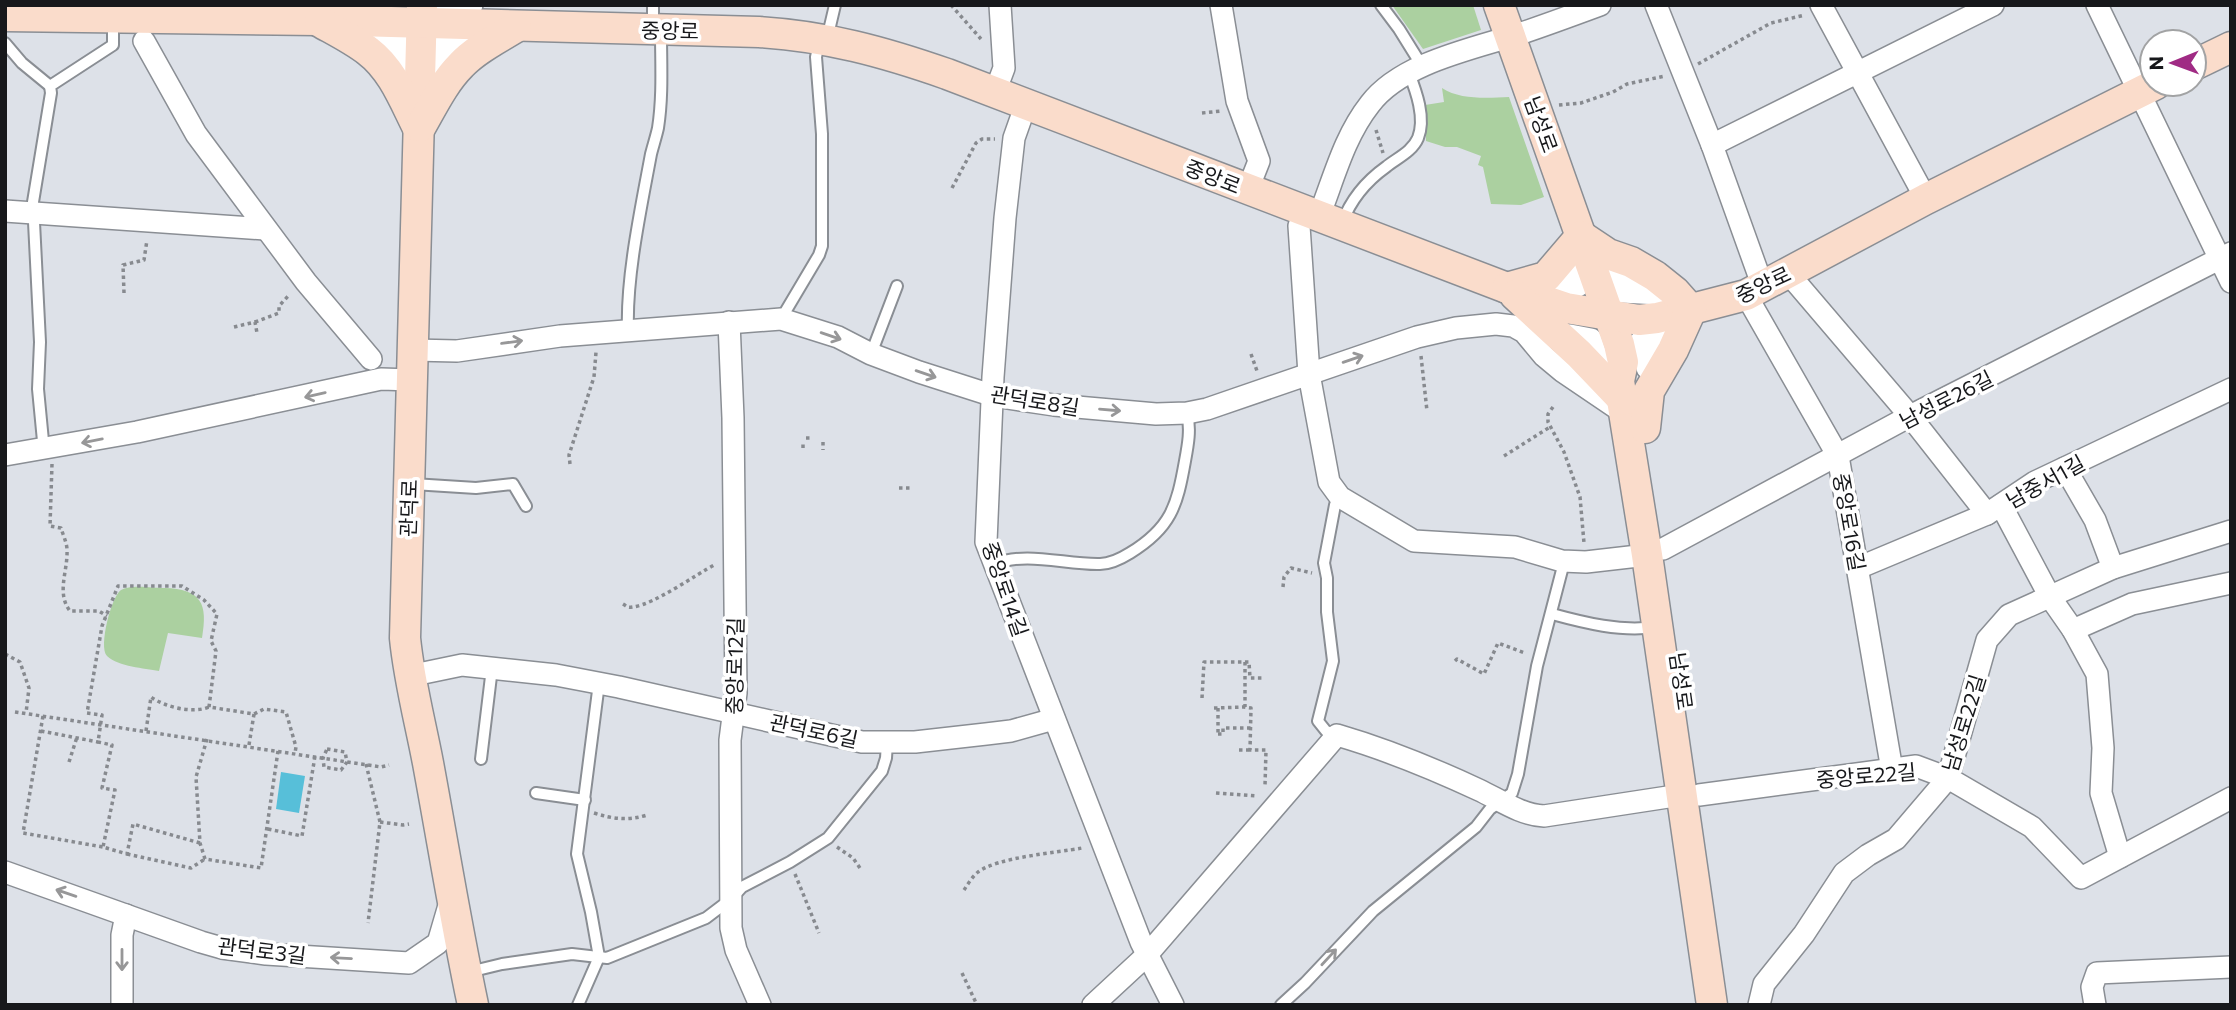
<svg xmlns="http://www.w3.org/2000/svg" width="2236" height="1010" font-family="Commissioner,'Noto Sans KR',sans-serif">
  <style>
    .green { fill: #abd0a0 }
    .water { fill: #57bfd9 }
    .lines { fill: none; stroke-linecap: round; stroke-linejoin: round }
    .lane-casing { stroke: #8a8e94; stroke-width: 14 }
    .street-casing { stroke: #8a8e94; stroke-width: 24 }
    .secondary-casing { stroke: #8a8e94; stroke-width: 33 }
    .path { stroke: #878a8f; stroke-width: 3.5; stroke-dasharray: 3.5 3.5; stroke-linecap: butt }
    .lane { stroke: #fff; stroke-width: 10 }
    .street { stroke: #fff; stroke-width: 21 }
    .secondary { stroke: #fadccb; stroke-width: 30 }
    .oneway { stroke: #979798 }
    .labels { text-anchor: middle; dominant-baseline: central; stroke-width: 7; stroke-linejoin: round; paint-order: stroke }
    .street-label { font-size: 21px; fill: #17181b; stroke: #fff }
  </style>
  <rect width="100%" height="100%" fill="#dde1e8"/>
  <!-- green -->
  <g class="green">
    <path d="M1392 5H1473L1481 30 1423 49Z"/>
    <path d="M1442 88C1460 100 1487 98 1509 97L1544 197 1521 205 1491 204 1483 167 1478 165 1481 156 1457 147H1445L1426 141 1425 105 1444 102Z"/>
    <path d="M164 588C202 589 208 604 202 638L168 633 159 671C144 668 119 667 107 656 98 647 112 595 121 590 131 584 153 588 164 588Z"/>
  </g>
  <!-- water -->
  <path class="water" d="M281 772 305 776 299 813 276 809Z"/>
  <g class="lines">
    <defs>
      <g id="lane">
        <path d="M653 5V27"/>
        <path d="M1381 5 1399 29 1422 66"/>
        <path d="M827 39 835 5"/>
        <path d="M5 43 22 63 50 86"/>
        <path d="M1342 223C1351 199 1365 182 1386 167 1397 158 1412 152 1418 138 1426 118 1416 91 1409 73"/>
        <path d="M781 319 819 255 822 246V134L816 57 819 43"/>
        <path d="M628 330C626 277 641 208 651 154 653 146 656 137 658 128 663 96 661 64 661 32"/>
        <path d="M871 354 897 286"/>
        <path d="M46 449 43 441 38 389 40 342 33 202 51 93 50 86 113 45V19"/>
        <path d="M413 484 476 488 513 484 526 506"/>
        <path d="M994 564C1027 551 1066 565 1100 564 1110 564 1122 558 1130 553 1171 528 1177 506 1185 461 1188 445 1191 429 1187 413"/>
        <path d="M1552 614C1585 623 1621 632 1655 627"/>
        <path d="M1337 735 1326 731 1318 721 1333 661 1327 612V578L1324 563 1335 505 1340 497"/>
        <path d="M481 759 492 668"/>
        <path d="M536 793 585 800"/>
        <path d="M469 972 502 964 572 954 607 958 706 918 731 899 742 887 790 862 828 838 882 771 886 758 887 743"/>
        <path d="M578 1005 599 957 591 912 577 854 599 683"/>
        <path d="M1281 1005 1305 983 1373 911 1476 827 1490 809 1512 793 1518 774 1537 666 1562 570V561"/>
      </g>
      <g id="street">
        <path d="M445 5H472"/>
        <path d="M1221 5 1237 101 1259 161 1248 189"/>
        <path d="M1656 5 1712 145 1763 287"/>
        <path d="M1821 5 1926 199"/>
        <path d="M2097 5 2231 282"/>
        <path d="M144 41 196 134 306 282 371 359"/>
        <path d="M370 41 399 43V73L369 44Z"/>
        <path d="M444 44 473 46 444 73 442 46Z"/>
        <path d="M995 92 1004 68 1000 5"/>
        <path d="M1026 104 1014 138 1005 218 993 377 986 542 1141 942 1173 1005"/>
        <path d="M1712 145 1993 5"/>
        <path d="M5 211 265 229"/>
        <path d="M1305 211 1299 226 1309 374 1329 482 1340 497 1414 541 1515 547 1562 561 1586 562 1647 555"/>
        <path d="M1319 216C1334 178 1344 137 1370 104 1401 63 1472 49 1519 34 1546 25 1573 15 1600 5"/>
        <path d="M1571 265 1578 286 1555 282Z"/>
        <path d="M1617 272 1659 294 1622 292Z"/>
        <path d="M1788 273 1910 416 1987 514"/>
        <path d="M1746 295 1838 456 1892 770"/>
        <path d="M729 322 733 418 736 693 730 740 731 928 736 950 760 1005"/>
        <path d="M1570 335 1591 339 1599 363Z"/>
        <path d="M1668 340 1647 368 1640 342Z"/>
        <path d="M413 350 457 351 560 336 781 319 838 337 871 354 919 372 994 396 1054 405 1156 414 1187 413 1207 409 1417 337 1456 328 1496 324 1513 326 1524 332 1544 356 1562 371 1621 411"/>
        <path d="M5 455 137 432 381 379 412 380"/>
        <path d="M2065 468 2095 520 2113 568"/>
        <path d="M2001 505 2050 597 2073 630 2097 674 2103 748 2101 793 2120 857"/>
        <path d="M1663 549 1910 416 2231 253"/>
        <path d="M1858 568 1987 514 2035 482 2231 389"/>
        <path d="M2073 630 2132 604 2231 583"/>
        <path d="M409 676 462 665 556 675 619 687 862 742H915L986 734 1011 731 1054 719"/>
        <path d="M1699 795 1916 766 1948 778 2032 827 2081 878 2231 798"/>
        <path d="M5 872 201 942 222 948 266 954 409 963 438 943 450 902"/>
        <path d="M122 1005V935L126 915"/>
        <path d="M1093 1005 1146 956 1337 735C1385 749 1434 769 1479 790 1500 800 1521 815 1544 816L1681 795"/>
        <path d="M1759 1005 1764 984 1804 934 1844 873 1868 855 1896 839 1948 778 1987 640 2009 615 2113 568 2231 531"/>
        <path d="M2095 1005 2092 987 2097 973 2231 967"/>
      </g>
      <g id="secondary">
        <path d="M422 5 405 638C409 680 420 721 428 763 443 844 456 925 473 1005"/>
        <path d="M1499 5 1619 344 1623 362 1619 381 1647 555 1712 1005"/>
        <path d="M5 16 318 20 759 32C826 36 884 52 947 74L1507 288 1566 308 1639 320 1657 318 1746 295 1926 199 2156 84"/>
        <path d="M320 22C336 31 354 40 368 51 392 69 404 100 417 126"/>
        <path d="M2194 65 2231 47"/>
        <path d="M421 126C433 105 444 82 461 65 476 49 497 39 516 27"/>
        <path d="M1507 288 1546 277 1581 236 1608 254 1631 262 1655 276 1675 292 1691 310 1673 350 1649 391 1645 428"/>
        <path d="M1515 295 1579 354 1623 400"/>
      </g>
    </defs>
    <!-- lane casing -->
    <use href="#lane" class="lane-casing"/>
    <!-- street casing -->
    <use href="#street" class="street-casing"/>
    <!-- secondary casing -->
    <use href="#secondary" class="secondary-casing"/>
    <!-- path -->
    <g class="path">
      <path d="M951 5 981 39"/>
      <path d="M1698 64 1771 23 1805 15"/>
      <path d="M1559 105 1581 103 1613 92 1627 84 1665 76"/>
      <path d="M1202 113 1221 111"/>
      <path d="M1376 130 1383 153"/>
      <path d="M952 188 976 143 982 139H995"/>
      <path d="M124 293 123 265 144 260 147 240"/>
      <path d="M255 322 279 313V306L290 294"/>
      <path d="M234 327 255 322 257 333"/>
      <path d="M1251 354 1257 371"/>
      <path d="M1421 356 1427 411"/>
      <path d="M1553 407 1548 414V422L1564 452 1580 497 1584 543"/>
      <path d="M806 438H812"/>
      <path d="M823 442V450"/>
      <path d="M803 448V442"/>
      <path d="M1504 456 1550 427"/>
      <path d="M52 464 50 526 61 528C63 535 67 543 67 550 68 571 56 593 70 611H99L107 616"/>
      <path d="M570 464 569 455 594 377 596 352"/>
      <path d="M899 488H910"/>
      <path d="M1283 587 1284 577 1291 568 1312 573"/>
      <path d="M623 604C628 607 627 608 633 607 655 604 695 575 716 564"/>
      <path d="M5 654 20 662 29 688 26 713"/>
      <path d="M1455 661 1457 659 1484 674 1498 643 1525 653"/>
      <path d="M1245 662V707L1251 708 1250 750H1266L1265 786"/>
      <path d="M1202 698 1204 662H1249L1250 678H1263"/>
      <path d="M1214 708 1245 707"/>
      <path d="M1218 708V734"/>
      <path d="M15 712 381 767 389 765"/>
      <path d="M43 716 23 833 103 847"/>
      <path d="M41 731 98 742"/>
      <path d="M146 731 151 697C165 707 193 714 209 707"/>
      <path d="M1218 734H1223V728H1251"/>
      <path d="M207 739 196 777 200 843 205 859 261 868 278 751"/>
      <path d="M249 745 254 714"/>
      <path d="M327 749 345 752 347 762 341 770 324 767 323 758Z"/>
      <path d="M1239 750H1250"/>
      <path d="M69 762 77 737"/>
      <path d="M366 764 380 822 368 923"/>
      <path d="M1216 793 1257 796"/>
      <path d="M594 813C613 819 628 821 647 815"/>
      <path d="M380 822 403 825 409 824"/>
      <path d="M268 829 302 836 315 756"/>
      <path d="M200 843 133 824 127 854 103 847 115 790 102 788 112 745 98 742 102 715 87 713 102 626 118 586H182L204 600 217 614 211 641 216 651 209 707 254 714 264 709 286 712 296 747 295 753"/>
      <path d="M837 847 853 858 860 868"/>
      <path d="M127 854 191 868 205 859"/>
      <path d="M795 874 819 933"/>
      <path d="M964 890C968 884 972 877 978 872 998 857 1056 853 1082 848"/>
      <path d="M962 973 977 1005"/>
    </g>
    <!-- lane -->
    <use href="#lane" class="lane"/>
    <!-- street -->
    <use href="#street" class="street"/>
    <!-- secondary -->
    <use href="#secondary" class="secondary"/>
  </g>
  <!-- one-way arrows -->
  <defs><path id="oneway-shaft" d="M-6 0H5M1.5-3L5.5 0L1.5 3" fill="none" stroke-width="1.6" stroke-linecap="round" stroke-linejoin="round" transform="scale(1.75)"/></defs>
  <g class="oneway">
    <use href="#oneway-shaft" transform="translate(831 336) rotate(19)"/>
    <use href="#oneway-shaft" transform="translate(512 342) rotate(-8)"/>
    <use href="#oneway-shaft" transform="translate(1353 359) rotate(-19)"/>
    <use href="#oneway-shaft" transform="translate(926 374) rotate(19)"/>
    <use href="#oneway-shaft" transform="translate(315 395) rotate(167)"/>
    <use href="#oneway-shaft" transform="translate(1110 410) rotate(5)"/>
    <use href="#oneway-shaft" transform="translate(92 441) rotate(169)"/>
    <use href="#oneway-shaft" transform="translate(66 893) rotate(-161)"/>
    <use href="#oneway-shaft" transform="translate(1329 957) rotate(-47)"/>
    <use href="#oneway-shaft" transform="translate(341 958) rotate(-177)"/>
    <use href="#oneway-shaft" transform="translate(122 960) rotate(90)"/>
  </g>
  <g class="labels">
    <!-- street labels -->
    <g class="street-label">
      <text transform="translate(670 30) rotate(1)">중앙로</text>
      <text transform="translate(1542 124) rotate(70)">남성로</text>
      <text transform="translate(1213 176) rotate(21)">중앙로</text>
      <text transform="translate(1763 284) rotate(-25)">중앙로</text>
      <text transform="translate(1946 399) rotate(-27)">남성로26길</text>
      <text transform="translate(1035 400) rotate(9)">관덕로8길</text>
      <text transform="translate(2045 481) rotate(-29)">남중서1길</text>
      <text transform="translate(408 508) rotate(-88)">관덕로</text>
      <text transform="translate(1850 522) rotate(80)">중앙로16길</text>
      <text transform="translate(1006 589) rotate(71)">중앙로14길</text>
      <text transform="translate(734 666) rotate(-89)">중앙로12길</text>
      <text transform="translate(1682 681) rotate(82)">남성로</text>
      <text transform="translate(1963 723) rotate(-73)">남성로22길</text>
      <text transform="translate(814 730) rotate(12)">관덕로6길</text>
      <text transform="translate(1866 775) rotate(-5)">중앙로22길</text>
      <text transform="translate(262 950) rotate(7)">관덕로3길</text>
    </g>
  </g>
  <!-- border -->
  <rect width="2236" height="1010" fill="none" stroke="#17181b" stroke-width="14"/>
  <!-- north arrow -->
  <g transform="translate(2173 63) rotate(269)"><circle r="33" fill="#ffffff" stroke="#a2a3a4" stroke-width="2"/>
  <path d="M0-5L12 26L0 18L-12 26Z" fill="#a02b84"/>
  <text y="-10" font-size="19" font-weight="bold" text-anchor="middle" fill="#17181b">N</text>
  </g>
</svg>
